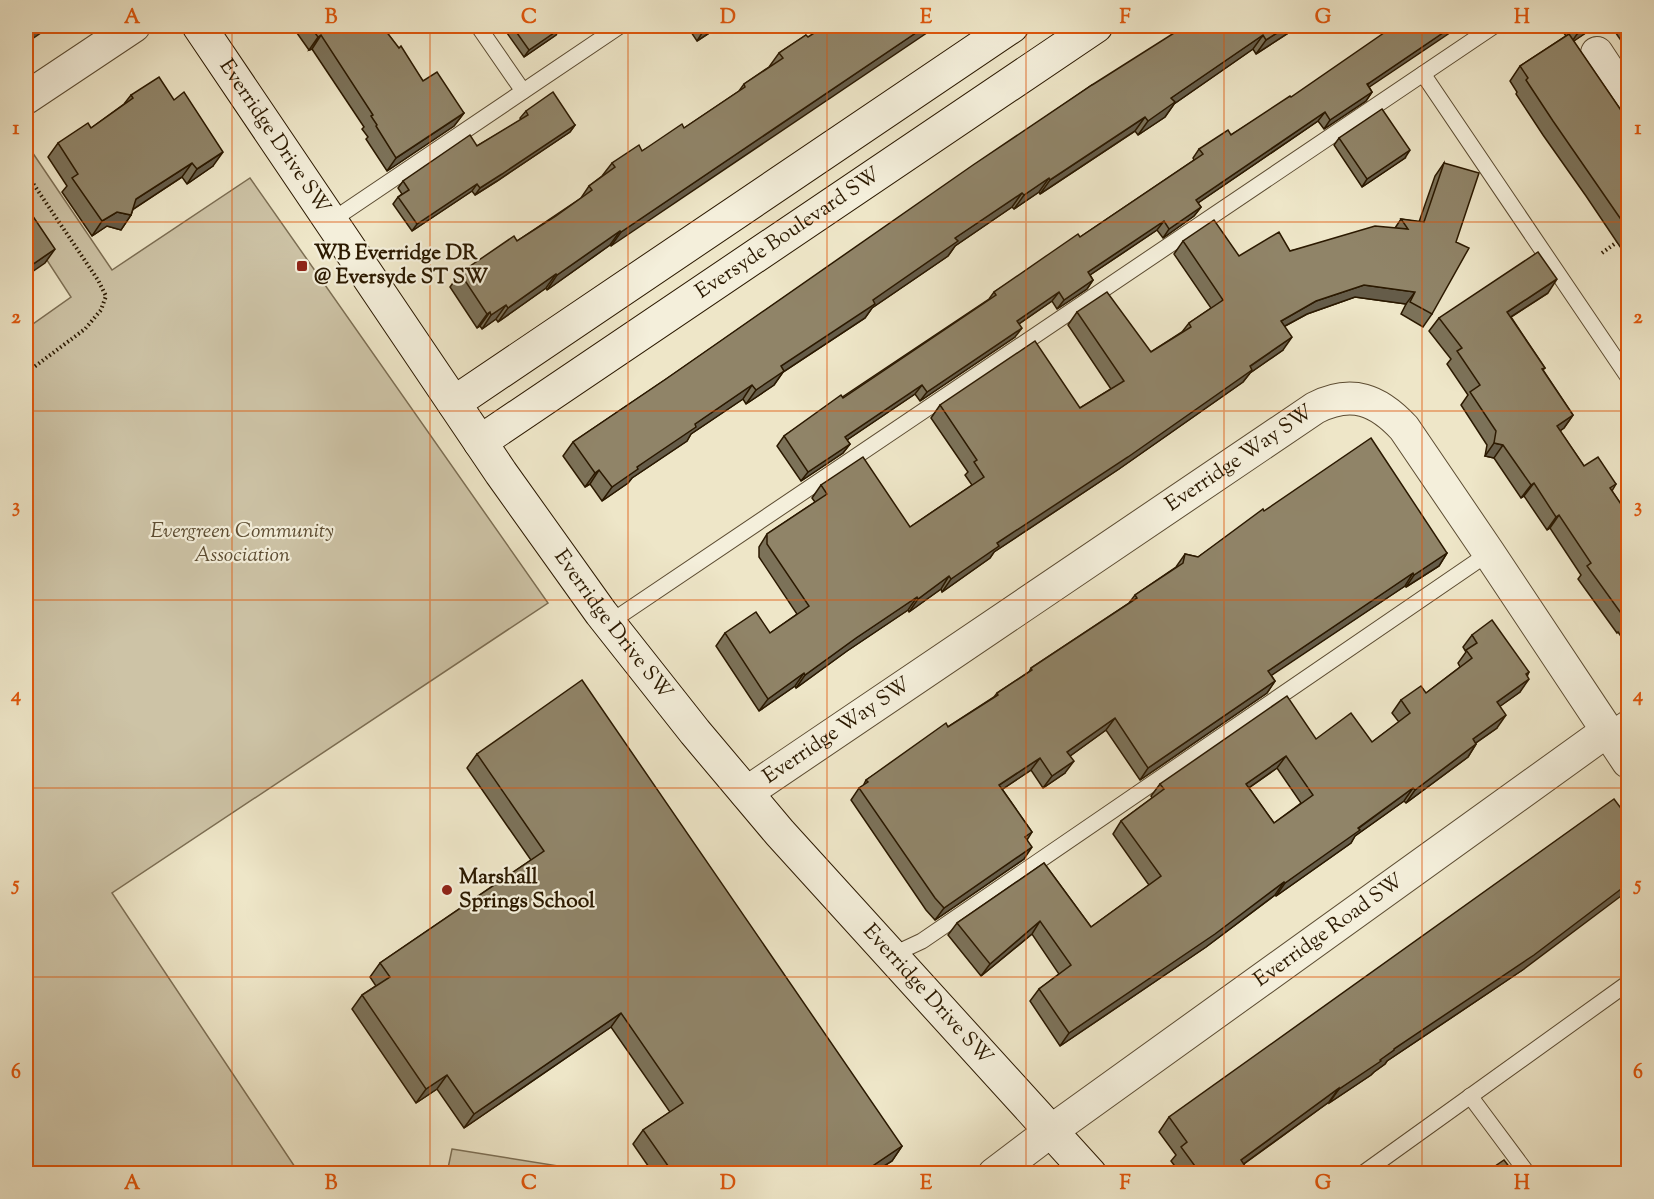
<svg xmlns="http://www.w3.org/2000/svg" width="1654" height="1199" font-family="'Sorts Mill Goudy',serif">
  <style>
    .green { fill: #cdc3a6; stroke: #7c6e53; stroke-width: 1.5 }
    .lines { fill: none; stroke-linecap: round; stroke-linejoin: round }
    .lane-casing { stroke: #5c4c32; stroke-width: 17 }
    .street-casing { stroke: #5c4c32; stroke-width: 34 }
    .secondary-casing { stroke: #2b1900; stroke-width: 35 }
    .path { stroke: #2b1900; stroke-width: 4; stroke-dasharray: 1.5 3; stroke-linecap: butt }
    .lane { stroke: #f4efdb; stroke-width: 15 }
    .street { stroke: #f4efdb; stroke-width: 32 }
    .secondary { stroke: #f4efdb; stroke-width: 33 }
    .wall { fill: #7c7259; stroke: #2b1900; stroke-width: 1.5; fill-rule: evenodd }
    .shaded-wall { fill: #655c49; stroke: #2b1900; stroke-width: 1.5 }
    .building { fill: #908468; stroke: #2b1900; stroke-width: 1.5; fill-rule: evenodd }
    .grid { fill: none; stroke: #df560b; stroke-width: 1.5; stroke-opacity: 0.55 }
    .poi-dot { fill: #8f2418; stroke: #f4efdb; stroke-width: 2 }
    .labels { text-anchor: middle; dominant-baseline: central; stroke-width: 4.5; stroke-linejoin: round; paint-order: stroke }
    .street-label { font-size: 21px; fill: #2b1900; stroke: #f4efdb }
    .poi-label { font-size: 21px; font-weight: bold; fill: #2b1900; stroke: #f4efdb; text-anchor: start }
    .park-label { font-size: 21px; font-style: italic; fill: #5c4c32; stroke: #f4efdb }
    .neatline { fill: none; stroke: #df560b; stroke-width: 2 }
    .grid-label { font-size: 20px; text-anchor: middle; font-weight: bold; fill: #df560b }
  </style>
  <rect width="100%" height="100%" fill="#eee6c8"/>
  <filter id="stains"><feTurbulence type="fractalNoise" baseFrequency=".00333" numOctaves="4"/><feColorMatrix values="0 0 0 0 .2 0 0 0 0 .09 0 0 0 0 .02 0 0 0 .5 -.17"/></filter>
  <radialGradient id="worn" r=".72"><stop offset=".6" stop-color="#630" stop-opacity="0"/><stop offset="1" stop-color="#630" stop-opacity=".3"/></radialGradient>
  <!-- green -->
  <g class="green">
    <path d="M26 143 112 270 250 178 548 603 112 893 299 1173H26V329L71 297 26 228Z"/>
    <path d="M452 1149 590 1171 589 1174 447 1173Z"/>
  </g>
  <g class="lines">
    <defs>
      <g id="lane">
        <path d="M478 26 523 91"/>
        <path d="M1423 74 1628 377"/>
        <path d="M331 221 620 26"/>
        <path d="M609 623 1494 26"/>
        <path d="M1607 731 1628 717"/>
        <path d="M892 955 922 941 1489 553"/>
        <path d="M1470 1096 1528 1174"/>
        <path d="M1362 1174 1628 983"/>
      </g>
      <g id="street">
        <path d="M1597 53 1628 100"/>
        <path d="M26 98 134 26"/>
        <path id="s1" d="M746 793 1315 408C1352 389 1378 400 1404 428L1489 553 1628 762"/>
        <path id="s2" d="M994 1174 1051 1131 1607 731"/>
      </g>
      <g id="secondary">
        <path id="s3" d="M199 26 501 473 601 613 695 732 780 833 1090 1174"/>
        <path d="M454 403 1012 26"/>
        <path id="s4" d="M480 442 1096 26"/>
      </g>
    </defs>
    <!-- lane casing -->
    <use href="#lane" class="lane-casing"/>
    <!-- street casing -->
    <use href="#street" class="street-casing"/>
    <!-- secondary casing -->
    <use href="#secondary" class="secondary-casing"/>
    <!-- path -->
    <g class="path">
      <path d="M26 173 98 280 106 296 101 310 85 329 26 373"/>
      <path d="M1602 253 1628 234"/>
    </g>
    <!-- lane -->
    <use href="#lane" class="lane"/>
    <!-- street -->
    <use href="#street" class="street"/>
    <!-- secondary -->
    <use href="#secondary" class="secondary"/>
  </g>
  <!-- wall -->
  <g class="wall">
    <path d="M292 26H382L423 81 464 113 454 126 387 171 366 139 368 137 362 129 364 127 312 49 309 50Z"/>
    <path d="M502 26H559L556 35 524 57Z"/>
    <path d="M687 26H720L697 41Z"/>
    <path d="M1299 26 1256 54 1253 49 1174 104 1165 117 1138 135 1135 131 1040 194 1039 192 1014 209 1012 207 955 246 948 256 872 308 865 318 783 372 774 385 746 404 743 399 691 434 687 441 632 478 628 483 602 501 590 484 585 487 563 456 573 442 666 379 1092 85Z"/>
    <path d="M1559 26H1596L1573 41 1629 122V260L1586 196 1543 135 1516 94 1517 92 1510 81 1520 66 1566 36Z"/>
    <path d="M1611 26H1629V52Z"/>
    <path d="M806 35 611 246 610 245 547 290 546 288 498 322 496 319 482 329 480 326 477 328 450 287 460 273 517 241 581 198 589 186 602 176 612 163 642 151 684 128 739 91 744 84 769 67 779 53Z"/>
    <path d="M1369 87 1372 92 1366 101 1324 129 1318 121 1198 203 1201 207 1194 216 1163 238 1157 230 1090 275 1093 280 1087 289 1057 309 1052 301 1019 324 1015 337 920 401 915 394 847 440 850 444 843 453 801 481 777 446 784 436 989 299 994 292 1080 237 1194 160 1193 158 1199 149 1231 135 1291 97Z"/>
    <path d="M131 95 213 166 187 184 182 177 133 209 131 215 121 230 107 226 92 236 62 192 67 186 48 157 58 143 91 128 124 104Z"/>
    <path d="M526 111 575 125 570 132 497 181 475 195 472 191 412 231 393 204 398 197 402 194 398 188 403 181 477 146 521 120 520 118Z"/>
    <path d="M1339 138 1405 158 1362 187 1334 145Z"/>
    <path d="M1444 163 1432 314 1423 327 1401 314 1406 304 1355 297 1307 314 1285 326 1283 350 1250 373 1243 382 1119 469 994 552 990 558 942 592 941 589 909 612 908 610 847 651 796 688 795 686 759 711 716 646 725 633H770L797 614 759 557V547L767 534 815 502 812 498 821 485 910 527 972 485 965 475 968 472 931 418 940 405 1080 408 1111 389 1068 325 1077 312 1151 352 1182 332 1189 323 1211 308 1174 254 1183 241 1239 256 1290 251 1395 228 1401 219 1419 222 1435 176Z"/>
    <path d="M1548 293 1511 317 1545 368 1543 370 1573 415 1564 428 1560 431 1584 466 1616 484 1612 491 1629 516V648L1618 632 1617 633 1578 579 1581 575 1550 528 1547 530 1524 496 1521 498 1494 458 1485 456 1487 445 1461 405 1468 395 1447 364 1451 359 1429 331 1439 318Z"/>
    <path d="M1264 511 1447 553 1439 566 1406 587 1405 586 1271 675 1275 681 1267 693 1140 780 1106 730 1070 756 1065 773 1043 788 1031 770 1002 789 1032 832 1027 840 1024 859 935 920 926 910 851 800 859 788 863 786 866 780 994 697 997 693 1029 672 1031 668 1129 603 1135 595 1176 567 1185 554 1198 557Z"/>
    <path d="M1472 635 1529 672 1520 692 1500 706 1497 728 1476 743V744L1468 757 1406 803 1404 801 1355 836 1351 843 1276 896 1275 895 1206 947 1060 1046 1030 1001 1039 989 1059 974 1032 934 981 976 948 935 957 923 1044 863 1091 927 1149 885 1113 834 1121 821 1152 798 1151 796 1160 784 1316 739 1372 742 1399 722 1392 713 1401 700 1426 693 1460 667 1458 663 1466 652 1463 647ZM1277 768 1301 803 1274 823 1249 788Z"/>
    <path d="M477 754 902 1146 892 1161 873 1173H653L633 1144 643 1130 670 1112 611 1027 464 1128 437 1089 416 1103 352 1009 362 995 376 986 370 977 380 963 531 860 467 768Z"/>
    <path d="M1524 969 1387 1061 1385 1064 1374 1072 1371 1075 1329 1103V1102L1244 1164V1173H1180L1171 1161 1176 1155 1159 1132 1169 1117Z"/>
  </g>
  <!-- shaded-wall -->
  <g class="shaded-wall">
    <path d="M40 26H51L26 43V35Z"/>
    <path d="M714 26H720L697 41 702 33Z"/>
    <path d="M926 26H937L611 246 621 232Z"/>
    <path d="M1288 26H1299L1256 54 1266 40Z"/>
    <path d="M1453 26H1460L1362 92 1369 83Z"/>
    <path d="M1589 26H1596L1571 43 1577 34Z"/>
    <path d="M561 28 556 35 524 57 529 50Z"/>
    <path d="M321 35 312 49 309 50 318 37Z"/>
    <path d="M1263 35 1253 49 1174 104 1165 117 1138 135 1148 121 1171 98Z"/>
    <path d="M1372 92 1366 101 1324 129 1330 120Z"/>
    <path d="M1325 112 1318 121 1189 209 1196 200Z"/>
    <path d="M464 113 454 126 387 171 396 158Z"/>
    <path d="M1145 117 1135 131 1040 194 1050 180Z"/>
    <path d="M575 125 570 132 497 181 475 195 480 188Z"/>
    <path d="M1410 150 1405 158 1362 187 1367 179Z"/>
    <path d="M223 152 213 166 187 184 197 169Z"/>
    <path d="M192 163 182 177 126 214 136 199Z"/>
    <path d="M1049 178 1039 192 1014 209 1024 195Z"/>
    <path d="M477 184 472 191 412 231 417 224Z"/>
    <path d="M1022 193 1012 207 955 246 948 256 872 308 865 318 783 372 774 385 746 404 756 390 781 366 873 300 955 238Z"/>
    <path d="M1201 207 1194 216 1163 238 1169 229Z"/>
    <path d="M117 212 131 215 121 230 107 226 92 236 102 221Z"/>
    <path d="M1164 221 1157 230 1081 281 1088 272Z"/>
    <path d="M620 231 610 245 547 290 557 275Z"/>
    <path d="M55 249 45 263 26 276V269Z"/>
    <path d="M556 274 546 288 498 322 508 308Z"/>
    <path d="M1557 279 1548 293 1498 325 1507 312Z"/>
    <path d="M1093 280 1087 289 1057 309 1064 300Z"/>
    <path d="M1364 285 1415 292 1406 304 1355 297 1307 314 1272 333 1281 321 1316 301Z"/>
    <path d="M1059 292 1052 301 1010 330 1017 321Z"/>
    <path d="M506 305 496 319 482 329 491 315Z"/>
    <path d="M490 312 480 326 477 328 487 314Z"/>
    <path d="M1022 328 1015 337 920 401 927 392Z"/>
    <path d="M1292 337 1283 350 1250 373 1243 382 1119 469 994 552 990 558 942 592 951 579 997 543Z"/>
    <path d="M752 385 743 399 691 434 687 441 632 478 628 483 602 501 612 487 637 467 695 424Z"/>
    <path d="M922 385 915 394 838 446 845 437Z"/>
    <path d="M1573 415 1564 428 1548 439 1557 426Z"/>
    <path d="M1494 443 1503 445 1494 458 1485 456Z"/>
    <path d="M850 444 843 453 801 481 808 472Z"/>
    <path d="M599 470 590 484 585 487 595 473Z"/>
    <path d="M1534 483 1524 496 1521 498 1531 485Z"/>
    <path d="M1559 515 1550 528 1547 530 1556 517Z"/>
    <path d="M1447 553 1439 566 1406 587 1414 575Z"/>
    <path d="M1413 573 1405 586 1260 683 1268 671Z"/>
    <path d="M949 576 941 589 909 612 918 599Z"/>
    <path d="M917 597 908 610 847 651 796 688 805 675 856 638Z"/>
    <path d="M804 673 795 686 759 711 768 699Z"/>
    <path d="M1529 679 1520 692 1488 715 1497 702Z"/>
    <path d="M1275 681 1267 693 1140 780 1148 768Z"/>
    <path d="M1506 715 1497 728 1464 751 1473 739Z"/>
    <path d="M1115 718 1106 730 1059 764 1067 752Z"/>
    <path d="M1476 744 1468 757 1406 803 1415 790Z"/>
    <path d="M1286 756 1277 768 1237 796 1246 784Z"/>
    <path d="M1040 758 1031 770 991 797 999 785Z"/>
    <path d="M1074 761 1065 773 1043 788 1052 776Z"/>
    <path d="M1413 788 1404 801 1355 836 1351 843 1276 896 1285 883Z"/>
    <path d="M1032 847 1024 859 935 920 944 908Z"/>
    <path d="M1284 882 1275 895 1206 947 1060 1046 1069 1033Z"/>
    <path d="M1629 883V890L1524 969 1387 1061 1385 1064 1374 1072 1371 1075 1329 1103 1339 1089 1394 1049Z"/>
    <path d="M1040 921 1032 934 981 976 990 964Z"/>
    <path d="M621 1013 611 1027 464 1128 474 1114Z"/>
    <path d="M447 1075 437 1089 416 1103 426 1089Z"/>
    <path d="M1339 1088 1329 1102 1231 1173 1241 1160Z"/>
    <path d="M902 1146 892 1161 873 1173H862Z"/>
  </g>
  <!-- building -->
  <g class="building">
    <path d="M26 26H40L26 35Z"/>
    <path d="M310 26H382L399 48 401 46 423 81 437 72 464 113 396 158 376 126 377 125 371 116 373 115 321 35 318 37Z"/>
    <path d="M512 26H559L561 28 529 50Z"/>
    <path d="M697 26H714L702 33Z"/>
    <path d="M825 26H926L621 232 620 231 557 275 556 274 508 308 506 305 491 315 490 312 487 314 460 273 514 236 517 241 556 216 592 190 589 186 615 167 612 163 639 145 642 151 682 124 684 128 745 87 744 84 783 58 779 53 806 35 808 37Z"/>
    <path d="M1185 26H1288L1266 40 1263 35 1171 98 1175 102 1148 121 1145 117 1050 180 1049 178 1024 195 1022 193 955 238 958 241 873 300 875 304 781 366 784 371 756 390 752 385 695 424 696 427 637 467 638 469 612 487 599 470 595 473 573 442 666 379 973 165 1092 85Z"/>
    <path d="M1394 26H1453L1369 83 1367 84 1372 92 1330 120 1325 112 1196 200 1201 207 1169 229 1164 221 1088 272 1093 280 1064 300 1059 292 1017 321 1022 328 927 392 922 385 845 437 850 444 808 472 784 436 841 395 843 398 996 295 994 292 1049 254 1078 234 1080 237 1203 154 1199 149 1228 130 1231 135 1290 96 1291 97Z"/>
    <path d="M1571 26H1589L1577 34Z"/>
    <path d="M1623 26H1629V33Z"/>
    <path d="M1569 34 1629 122V231L1553 121 1526 80 1528 78 1520 66Z"/>
    <path d="M159 77 174 100 184 92 223 152 197 169 192 163 136 199 131 215 117 212 102 221 72 178 78 174 58 143 88 123 91 128 133 98 131 95Z"/>
    <path d="M553 92 575 125 502 174 480 188 477 184 417 224 398 197 409 190 403 181 470 135 477 146 528 115 526 111Z"/>
    <path d="M1382 109 1410 150 1367 179 1339 138Z"/>
    <path d="M1444 163 1479 173 1456 242 1469 248 1432 314 1410 302 1415 292 1364 285 1316 301 1281 321 1292 337 1250 366 1252 370 1128 457 997 543 999 546 951 579 949 576 918 599 917 597 856 638 805 675 804 673 768 699 725 633 756 612 770 633 809 606 767 544V534L827 494 821 485 863 457 910 527 984 477 974 462 977 460 940 405 1035 341 1080 408 1124 381 1077 312 1107 292 1151 352 1191 327 1189 323 1223 300 1183 241 1214 220 1239 256 1279 232 1290 251 1375 226 1408 229 1401 219 1424 222Z"/>
    <path d="M26 206 55 249 26 269Z"/>
    <path d="M1538 252 1557 279 1507 312 1545 368 1542 369 1573 415 1557 426 1584 466 1598 457 1616 484 1610 488 1629 516V620L1628 619 1626 620 1587 566 1591 563 1559 515 1556 517 1534 483 1531 485 1503 445 1494 443 1496 431 1470 392 1480 385 1457 351 1462 348 1439 318Z"/>
    <path d="M1371 438 1447 553 1414 575 1413 573 1268 671 1275 681 1148 768 1115 718 1067 752 1074 761 1052 776 1040 758 999 785 1032 832 1025 837 1032 847 944 908 935 898 859 788 868 782 866 780 946 723 948 727 998 695 997 693 1032 670 1031 668 1137 598 1135 595 1183 563 1185 554 1198 557 1263 509 1264 511Z"/>
    <path d="M1492 620 1529 672 1526 674 1529 679 1497 702 1506 715 1473 739 1476 744 1415 790 1413 788 1358 828 1360 830 1285 883 1284 882 1215 934 1069 1033 1039 989 1071 965 1040 921 990 964 957 923 1044 863 1091 927 1161 876 1121 821 1164 789 1160 784 1287 696 1316 739 1351 713 1372 742 1410 713 1401 700 1421 686 1426 693 1472 658 1466 650 1477 643 1472 635ZM1286 756 1313 795 1274 823 1246 784Z"/>
    <path d="M582 680 902 1146 862 1173H673L643 1130 683 1103 621 1013 474 1114 447 1075 426 1089 362 995 390 977 380 963 544 851 477 754Z"/>
    <path d="M1614 799 1629 819V883L1534 955 1394 1049V1050L1380 1060 1381 1061 1339 1089V1088L1241 1160 1247 1169 1240 1173H1200L1181 1147 1187 1142 1169 1117Z"/>
    <path d="M1504 1160 1514 1173H1485Z"/>
  </g>
  <!-- grid -->
  <path class="grid" d="M232 26V1174M430 26V1174M628 26V1174M827 26V1174M1026 26V1174M1224 26V1174M1422 26V1174M26 222H1628M26 411H1628M26 600H1628M26 788H1628M26 977H1628"/>
  <!-- markers -->
  <g class="poi-dot">
    <rect x="296" y="260" width="12" height="12" rx="3"/>
    <circle cx="447" cy="890" r="6"/>
  </g>
  <g class="labels">
    <!-- street labels -->
    <g class="street-label">
      <text stroke="none"><textPath href="#s3" startOffset="134">Everridge Drive SW</textPath></text>
      <text stroke="none"><textPath href="#s4" startOffset="372">Eversyde Boulevard SW</textPath></text>
      <text stroke="none"><textPath href="#s1" startOffset="596">Everridge Way SW</textPath></text>
      <text stroke="none"><textPath href="#s3" startOffset="728">Everridge Drive SW</textPath></text>
      <text stroke="none"><textPath href="#s1" startOffset="110">Everridge Way SW</textPath></text>
      <text stroke="none"><textPath href="#s2" startOffset="414">Everridge Road SW</textPath></text>
      <text stroke="none"><textPath href="#s3" startOffset="1214">Everridge Drive SW</textPath></text>
    </g>
    <!-- poi labels -->
    <g class="poi-label">
      <text x="314" y="254">WB Everridge DR<tspan x="314" dy="24">@ Eversyde ST SW</tspan></text>
      <text x="459" y="878">Marshall<tspan x="459" dy="24">Springs School</tspan></text>
    </g>
    <!-- park labels -->
    <g class="park-label">
      <text x="242" y="532">Evergreen Community<tspan x="242" dy="24">Association</tspan></text>
    </g>
  </g>
  <!-- margin -->
  <rect width="1654" height="1199" fill="none" stroke="#eee6c8" stroke-width="66"/>
  <rect x="33" y="33" width="1588" height="1133" class="neatline"/>
  <g class="grid-label">
    <text x="132" y="23">A</text>
    <text x="331" y="23">B</text>
    <text x="529" y="23">C</text>
    <text x="728" y="23">D</text>
    <text x="926" y="23">E</text>
    <text x="1125" y="23">F</text>
    <text x="1323" y="23">G</text>
    <text x="1522" y="23">H</text>
    <text x="16" y="134">1</text>
    <text x="1638" y="134">1</text>
    <text x="16" y="323">2</text>
    <text x="1638" y="323">2</text>
    <text x="16" y="512">3</text>
    <text x="1638" y="512">3</text>
    <text x="16" y="701">4</text>
    <text x="1638" y="701">4</text>
    <text x="16" y="890">5</text>
    <text x="1638" y="890">5</text>
    <text x="16" y="1078">6</text>
    <text x="1638" y="1078">6</text>
    <text x="132" y="1189">A</text>
    <text x="331" y="1189">B</text>
    <text x="529" y="1189">C</text>
    <text x="728" y="1189">D</text>
    <text x="926" y="1189">E</text>
    <text x="1125" y="1189">F</text>
    <text x="1323" y="1189">G</text>
    <text x="1522" y="1189">H</text>
  </g>
  <rect width="100%" height="100%" filter="url(#stains)"/>
  <rect width="100%" height="100%" fill="url(#worn)"/>
</svg>
